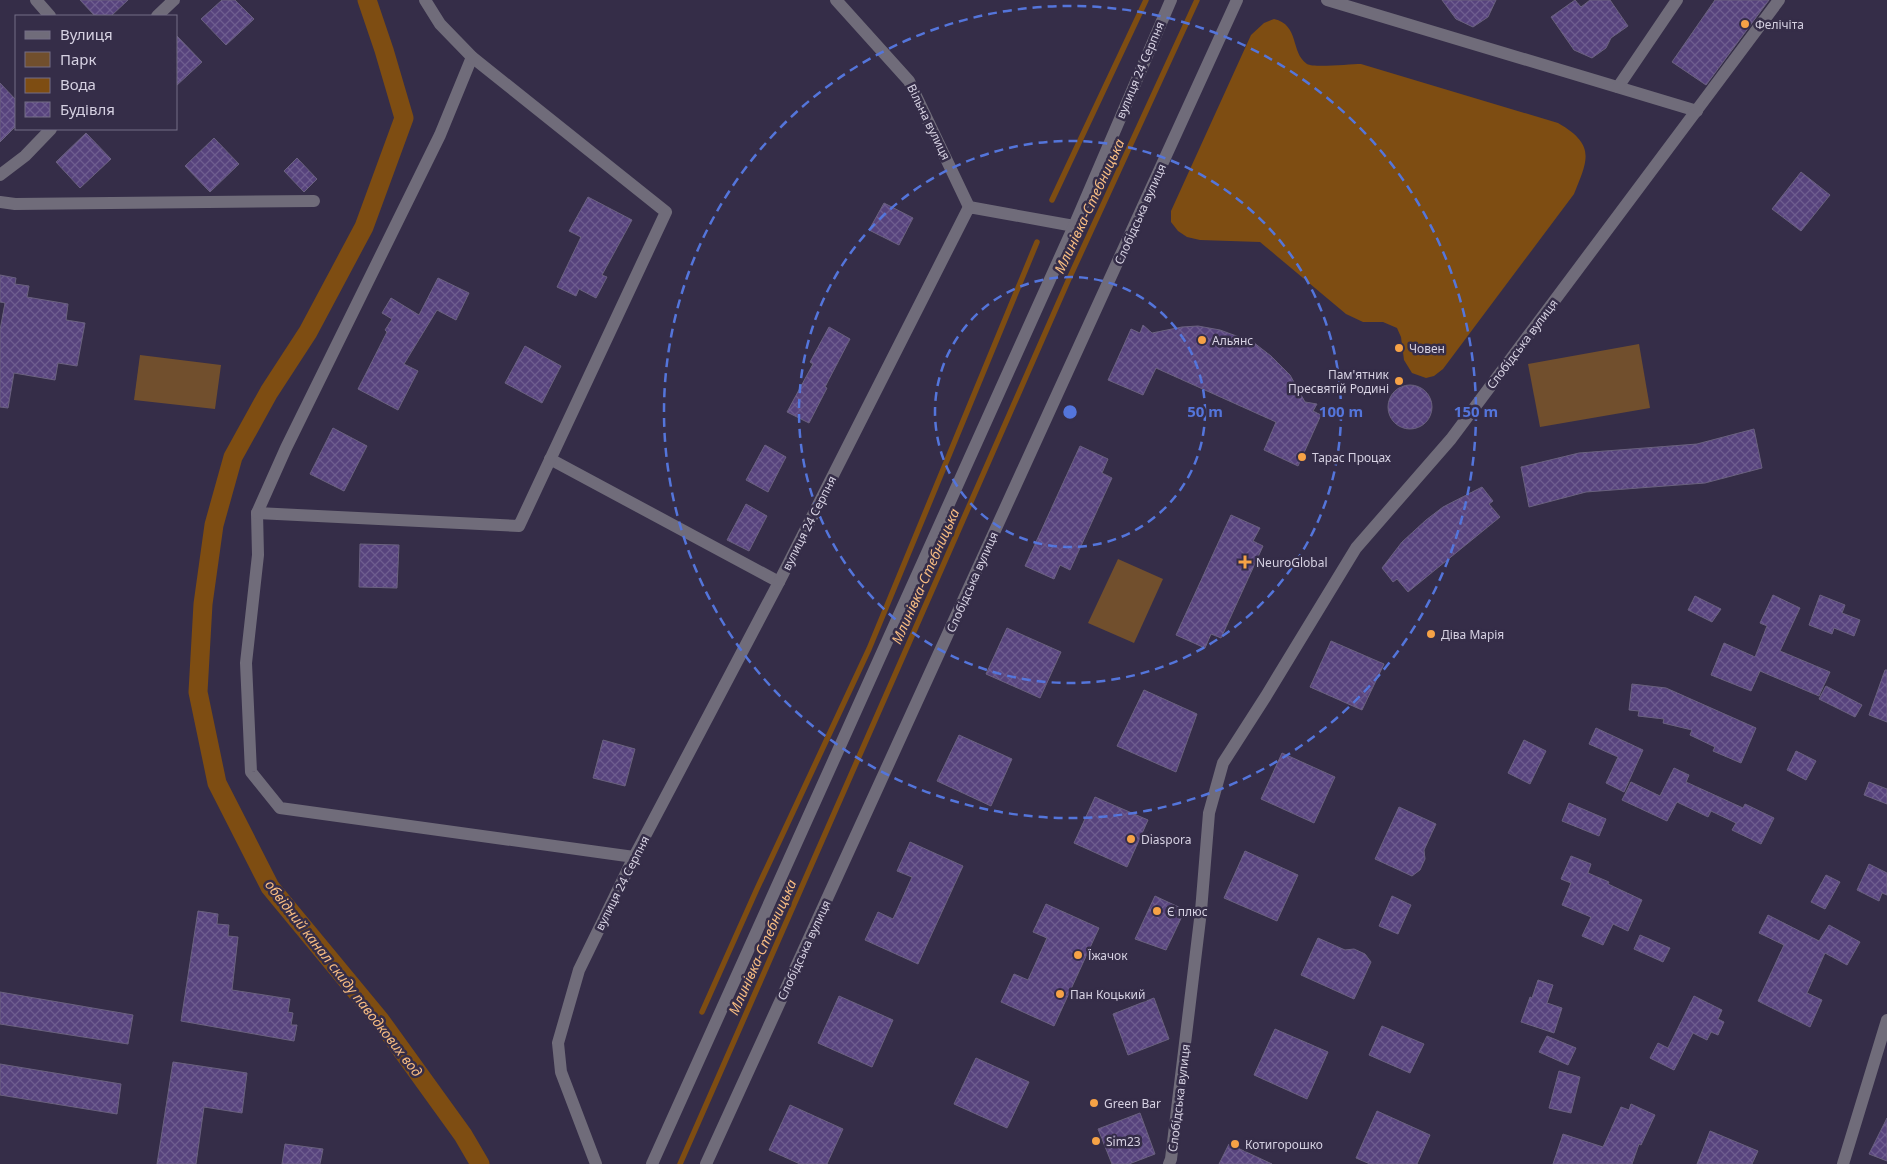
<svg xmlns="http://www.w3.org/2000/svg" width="1887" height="1164" font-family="'Noto Sans',sans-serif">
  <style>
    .green { fill: #714f2d }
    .water { fill: #7e4d12 }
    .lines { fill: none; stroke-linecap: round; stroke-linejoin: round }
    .stream { stroke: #7e4d12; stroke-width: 5.5 }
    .canal { stroke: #7e4d12; stroke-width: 19 }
    .building { fill: url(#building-cross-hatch); stroke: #6a617f }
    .minor { stroke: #706c7a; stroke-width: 12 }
    .ring { fill: none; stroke: #5475db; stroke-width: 2.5; stroke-dasharray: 9 6 }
    .poi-dot { fill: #f6a246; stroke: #352d48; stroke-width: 2 }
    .labels { text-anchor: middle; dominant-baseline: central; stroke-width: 5; stroke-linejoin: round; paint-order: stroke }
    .poi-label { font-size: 12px; fill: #d6d1e2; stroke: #352d48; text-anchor: start }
    .street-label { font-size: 12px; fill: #d6d1e2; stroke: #352d48 }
    .water-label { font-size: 14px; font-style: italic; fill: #f7bc82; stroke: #352d48 }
    .centre { fill: #5475db; stroke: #352d48; stroke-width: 2.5 }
    .ring-label { font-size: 15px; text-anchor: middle; font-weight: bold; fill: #5475db; stroke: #352d48; stroke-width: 5; stroke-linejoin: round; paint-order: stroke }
  </style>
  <defs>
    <pattern id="building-cross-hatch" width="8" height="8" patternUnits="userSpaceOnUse" patternTransform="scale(1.25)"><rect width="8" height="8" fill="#57437d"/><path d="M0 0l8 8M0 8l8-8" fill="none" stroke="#6e5d8f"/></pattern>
  </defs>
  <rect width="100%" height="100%" fill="#352d48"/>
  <!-- green -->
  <g class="green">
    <path d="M1639 344 1650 408 1540 427 1528 364Z"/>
    <path d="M140 355 221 365 215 409 134 400Z"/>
    <path d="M1118 559 1163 579 1134 643 1088 623Z"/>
  </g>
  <!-- water -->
  <path class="water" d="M1274 19C1300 25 1290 52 1307 64 1314 68 1350 64 1361 64L1558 123C1596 145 1588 159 1574 194L1443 369 1434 376 1426 378 1412 373 1404 360 1401 337 1397 328 1383 322H1363L1346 314 1260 242 1200 240 1187 237 1178 231 1171 222V211L1251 35 1264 23Z"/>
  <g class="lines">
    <!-- stream -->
    <g class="stream">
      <path d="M1052 200 1146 0"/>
      <path d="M702 1012 756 891 869 649 1037 242"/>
      <path d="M680 1164 1068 281 1197 0"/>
    </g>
    <!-- canal -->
    <path class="canal" d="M367 0 384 50 404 118 364 227 308 332 269 392 233 457 214 525 203 604 198 692 217 783 270 887 380 1020 463 1135 480 1164"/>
  </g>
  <!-- building -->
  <g class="building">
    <path d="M80 0H128L111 16H95Z"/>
    <path d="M222 0H235L254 19 226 45 201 19Z"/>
    <path d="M1442 0H1496L1488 17 1473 27 1456 19Z"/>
    <path d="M1575 0 1581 7 1590 0H1610L1628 26 1611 38 1606 48 1592 58 1574 50 1551 17Z"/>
    <path d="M1715 0H1769L1706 85 1672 62Z"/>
    <path d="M176 35 202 62 176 86Z"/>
    <path d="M0 83 16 100V126L0 142Z"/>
    <path d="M86 133 111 159 80 188 56 162Z"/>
    <path d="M214 138 239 164 210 192 185 166Z"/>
    <path d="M297 158 317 179 304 192 284 171Z"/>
    <path d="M1801 172 1830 195 1801 231 1772 209Z"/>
    <path d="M588 197 632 220 602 275 607 277 596 298 579 289 576 296 557 287 581 237 569 231Z"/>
    <path d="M884 203 913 218 899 245 869 230Z"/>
    <path d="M0 275 16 278 15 284 29 286 27 297 68 304 66 320 85 323 77 366 58 363 55 380 14 373 8 408 0 407V330L5 303 0 302Z"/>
    <path d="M438 278 469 293 456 320 437 310 404 364 418 371 398 410 358 389 387 332 385 330 392 319 382 313 391 298 419 315Z"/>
    <path d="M1143 325 1152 333 1182 327 1198 326 1220 330 1253 342 1271 356 1290 375 1305 402 1317 404 1313 411 1321 415 1298 466 1264 450 1276 422 1156 368 1143 395 1108 380 1131 329 1140 333Z"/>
    <path d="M829 327 850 339 825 387 827 388 809 423 787 412 813 364 810 362Z"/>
    <path d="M525 346 561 366 542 403 505 383Z"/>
    <circle cx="1410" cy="407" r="22"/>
    <path d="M333 428 367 446 344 491 310 474Z"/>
    <path d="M1754 429 1762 468 1705 483 1586 492 1529 507 1521 467 1579 453 1697 444Z"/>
    <path d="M765 445 786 457 768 492 746 480Z"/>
    <path d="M1080 446 1108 459 1102 473 1112 478 1070 570 1060 565 1054 579 1025 566Z"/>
    <path d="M1482 487 1493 501 1489 504 1500 517 1408 592 1397 579 1393 582 1382 568 1402 542 1426 520 1443 507Z"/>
    <path d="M746 504 767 516 749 551 727 540Z"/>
    <path d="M1231 515 1260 528 1253 541 1263 546 1221 638 1211 634 1205 648 1176 635Z"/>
    <path d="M360 544 399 545 397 588 359 587Z"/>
    <path d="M1773 595 1800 608 1780 651 1830 672 1819 696 1760 671 1751 691 1711 675 1724 643 1755 657 1767 626 1760 623Z"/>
    <path d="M1820 595 1845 605 1842 613 1860 620 1854 636 1834 628 1832 634 1809 625Z"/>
    <path d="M1695 596 1721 609 1712 622 1688 610Z"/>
    <path d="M1007 628 1061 652 1040 698 986 674Z"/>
    <path d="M1331 641 1384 664 1362 710 1310 687Z"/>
    <path d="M1885 670H1887V722L1869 715Z"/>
    <path d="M1632 684 1666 688 1756 728 1741 763 1713 751 1715 747 1690 735 1692 730 1663 723 1664 719 1638 716 1639 711 1629 710Z"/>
    <path d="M1826 686 1862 705 1855 717 1819 699Z"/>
    <path d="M1144 690 1197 714 1176 772 1117 746Z"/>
    <path d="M1596 728 1643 750 1624 792 1606 783 1618 757 1589 744Z"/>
    <path d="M959 735 1012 759 991 806 937 781Z"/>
    <path d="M603 740 635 749 625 786 593 778Z"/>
    <path d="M1524 740 1546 751 1530 784 1508 773Z"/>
    <path d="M1796 751 1816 761 1806 780 1787 770Z"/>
    <path d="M1282 753 1335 777 1314 823 1261 799Z"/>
    <path d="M1674 768 1689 775 1686 782 1743 808 1745 804 1774 818 1761 844 1732 830 1736 823 1711 811 1708 817 1677 802 1667 821 1622 800 1631 782 1660 796Z"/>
    <path d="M1869 782 1887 789V804L1864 795Z"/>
    <path d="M1095 797 1148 820 1127 867 1074 843Z"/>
    <path d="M1569 803 1606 819 1599 836 1562 821Z"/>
    <path d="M1399 807 1436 824 1424 850 1425 859 1420 870 1412 876 1375 859Z"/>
    <path d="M910 842 963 866 918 964 865 940 878 912 893 919 912 877 897 871Z"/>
    <path d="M1245 851 1298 875 1277 921 1224 898Z"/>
    <path d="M1571 856 1591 864 1588 873 1609 882 1608 884 1642 900 1628 931 1613 924 1603 945 1582 936 1591 917 1562 905 1571 883 1561 879Z"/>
    <path d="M1869 864 1887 873V895L1882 893 1879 901 1857 890Z"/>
    <path d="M1826 875 1840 882 1825 909 1811 902Z"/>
    <path d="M1155 896 1185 910 1166 950 1135 939Z"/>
    <path d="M1392 896 1411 905 1398 934 1379 926Z"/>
    <path d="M1046 904 1099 928 1054 1026 1001 1002 1014 974 1028 980 1047 938 1033 932Z"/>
    <path d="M198 911 218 914 217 924 229 925 228 936 238 937 232 990 290 999 288 1012 293 1013 291 1025H297L294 1041 181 1021Z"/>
    <path d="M1768 915 1819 941 1829 925 1860 942 1847 965 1825 953 1807 993 1822 1000 1810 1027 1758 1001 1784 945 1759 933Z"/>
    <path d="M1640 935 1670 948 1663 962 1634 949Z"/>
    <path d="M1318 938 1345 950 1354 949 1365 954 1371 962 1354 999 1301 975Z"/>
    <path d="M1538 980 1553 985 1547 1003 1562 1008 1554 1033 1521 1022 1530 997 1532 998Z"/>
    <path d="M0 992 133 1015 128 1044 0 1024Z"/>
    <path d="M839 996 893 1020 872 1067 818 1043Z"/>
    <path d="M1694 996 1722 1010 1718 1019 1724 1022 1718 1035 1711 1032 1707 1040 1693 1033 1674 1070 1650 1058 1658 1043 1668 1048Z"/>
    <path d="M1154 998 1169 1039 1128 1055 1113 1014Z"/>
    <path d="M1382 1026 1424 1044 1410 1073 1369 1055Z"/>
    <path d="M1275 1029 1328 1052 1307 1099 1254 1075Z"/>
    <path d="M1547 1036 1576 1048 1568 1065 1539 1052Z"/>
    <path d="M976 1058 1029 1082 1007 1128 954 1104Z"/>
    <path d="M173 1062 247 1073 242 1113 204 1107 196 1164H157Z"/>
    <path d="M0 1064 121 1084 117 1114 0 1095Z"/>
    <path d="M1559 1071 1580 1077 1571 1113 1549 1108Z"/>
    <path d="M1631 1104 1655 1115 1641 1145 1639 1144 1632 1164H1553L1563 1134 1603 1147 1621 1107 1629 1110Z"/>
    <path d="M790 1105 843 1129 827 1164H800L769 1150Z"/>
    <path d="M1377 1111 1430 1135 1417 1164H1370L1356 1158Z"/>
    <path d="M1140 1113 1155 1154 1129 1164H1112L1098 1129Z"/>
    <path d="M1887 1118V1161L1869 1154Z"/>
    <path d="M1710 1131 1758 1151 1752 1164H1697Z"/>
    <path d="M285 1144 323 1149 320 1164H282Z"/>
    <path d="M1229 1144 1272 1164H1219Z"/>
  </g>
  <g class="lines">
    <!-- minor -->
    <g class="minor">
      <path d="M36 0 50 16"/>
      <path d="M836 0 909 81 969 207"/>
      <path d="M1327 0 1697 111"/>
      <path d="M157 16 174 0"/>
      <path d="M472 57 440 135 286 448 257 513 258 555 246 663 251 772 280 808 634 857"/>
      <path d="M1618 87 1677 0"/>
      <path d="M0 175 25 156 51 129"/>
      <path d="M0 202 15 204 314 201"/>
      <path d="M550 459 779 582"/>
      <path d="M257 513 519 526 666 212 472 57 440 24 425 0"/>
      <path d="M596 1164 561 1072 558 1043 579 970 634 857 779 582 969 207 1074 226 1171 0"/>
      <path d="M652 1164 1074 226"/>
      <path d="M706 1164 1237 0"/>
      <path d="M1169 1164 1171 1159 1201 911 1209 813 1223 763 1266 696 1356 548 1451 439 1779 0"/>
      <path d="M1843 1164 1887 1020"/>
    </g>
  </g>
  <!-- distance rings -->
  <g class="ring">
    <circle cx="1070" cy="412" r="135"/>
    <circle cx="1070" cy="412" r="271"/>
    <circle cx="1070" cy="412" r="406"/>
  </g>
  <!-- markers -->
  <g class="poi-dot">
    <circle cx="1745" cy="24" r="5"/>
    <circle cx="1202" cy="340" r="5"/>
    <circle cx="1399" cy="348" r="5"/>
    <circle cx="1399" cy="381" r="5"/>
    <circle cx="1302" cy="457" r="5"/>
    <path d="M1242.5 554.5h5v5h5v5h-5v5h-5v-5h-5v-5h5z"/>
    <circle cx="1431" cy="634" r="5"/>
    <circle cx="1131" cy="839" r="5"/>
    <circle cx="1157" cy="911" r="5"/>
    <circle cx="1078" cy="955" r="5"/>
    <circle cx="1060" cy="994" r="5"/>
    <circle cx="1094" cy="1103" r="5"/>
    <circle cx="1096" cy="1141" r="5"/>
    <circle cx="1235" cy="1144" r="5"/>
  </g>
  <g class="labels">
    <!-- poi labels -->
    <g class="poi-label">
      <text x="1755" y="24">Фелічіта</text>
      <text x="1212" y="340">Альянс</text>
      <text x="1409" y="348">Човен</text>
      <text x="1389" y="374" text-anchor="end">Пам'ятник<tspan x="1389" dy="14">Пресвятій Родині</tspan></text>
      <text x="1312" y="457">Тарас Процах</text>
      <text x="1256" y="562">NeuroGlobal</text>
      <text x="1441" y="634">Діва Марія</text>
      <text x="1141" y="839">Diaspora</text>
      <text x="1167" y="911">Є плюс</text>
      <text x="1088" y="955">Їжачок</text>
      <text x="1070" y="994">Пан Коцький</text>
      <text x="1104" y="1103">Green Bar</text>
      <text x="1106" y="1141">Sim23</text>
      <text x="1245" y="1144">Котигорошко</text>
    </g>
    <!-- street labels -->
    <g class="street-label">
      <text transform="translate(1140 70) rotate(-67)">вулиця 24 Серпня</text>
      <text transform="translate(929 122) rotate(64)">Вільна вулиця</text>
      <text transform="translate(1140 214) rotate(-66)">Слобідська вулиця</text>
      <text transform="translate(1522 344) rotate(-53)">Слобідська вулиця</text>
      <text transform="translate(809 523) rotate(-63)">вулиця 24 Серпня</text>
      <text transform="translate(972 582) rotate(-66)">Слобідська вулиця</text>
      <text transform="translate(622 883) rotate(-63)">вулиця 24 Серпня</text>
      <text transform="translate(804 950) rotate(-65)">Слобідська вулиця</text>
      <text transform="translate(1179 1098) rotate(-83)">Слобідська вулиця</text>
    </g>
    <!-- water labels -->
    <g class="water-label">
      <text transform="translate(1089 206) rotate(-65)">Млинівка-Стебницька</text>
      <text transform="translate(925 576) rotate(-66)">Млинівка-Стебницька</text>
      <text transform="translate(762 947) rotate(-66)">Млинівка-Стебницька</text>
      <text transform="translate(344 978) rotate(52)">обвідний канал скиду паводкових вод</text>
    </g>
  </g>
  <circle cx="1070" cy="412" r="8" class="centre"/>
  <g class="ring-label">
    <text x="1205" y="417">50 m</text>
    <text x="1341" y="417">100 m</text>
    <text x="1476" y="417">150 m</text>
  </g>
  <!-- legend -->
  <rect x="15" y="15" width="162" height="115" fill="#352d48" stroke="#756f86"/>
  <rect x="25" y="31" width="25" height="8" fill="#706c7a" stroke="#756f86"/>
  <text x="60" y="40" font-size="15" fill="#d6d1e2">Вулиця</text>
  <rect x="25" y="52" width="25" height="15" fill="#714f2d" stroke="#756f86"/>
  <text x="60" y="65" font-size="15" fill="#d6d1e2">Парк</text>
  <rect x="25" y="78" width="25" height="15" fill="#7e4d12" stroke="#756f86"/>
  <text x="60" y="90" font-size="15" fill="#d6d1e2">Вода</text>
  <rect x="25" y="102" width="25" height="15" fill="url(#building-cross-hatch)" stroke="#756f86"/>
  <text x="60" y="115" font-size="15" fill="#d6d1e2">Будівля</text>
</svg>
